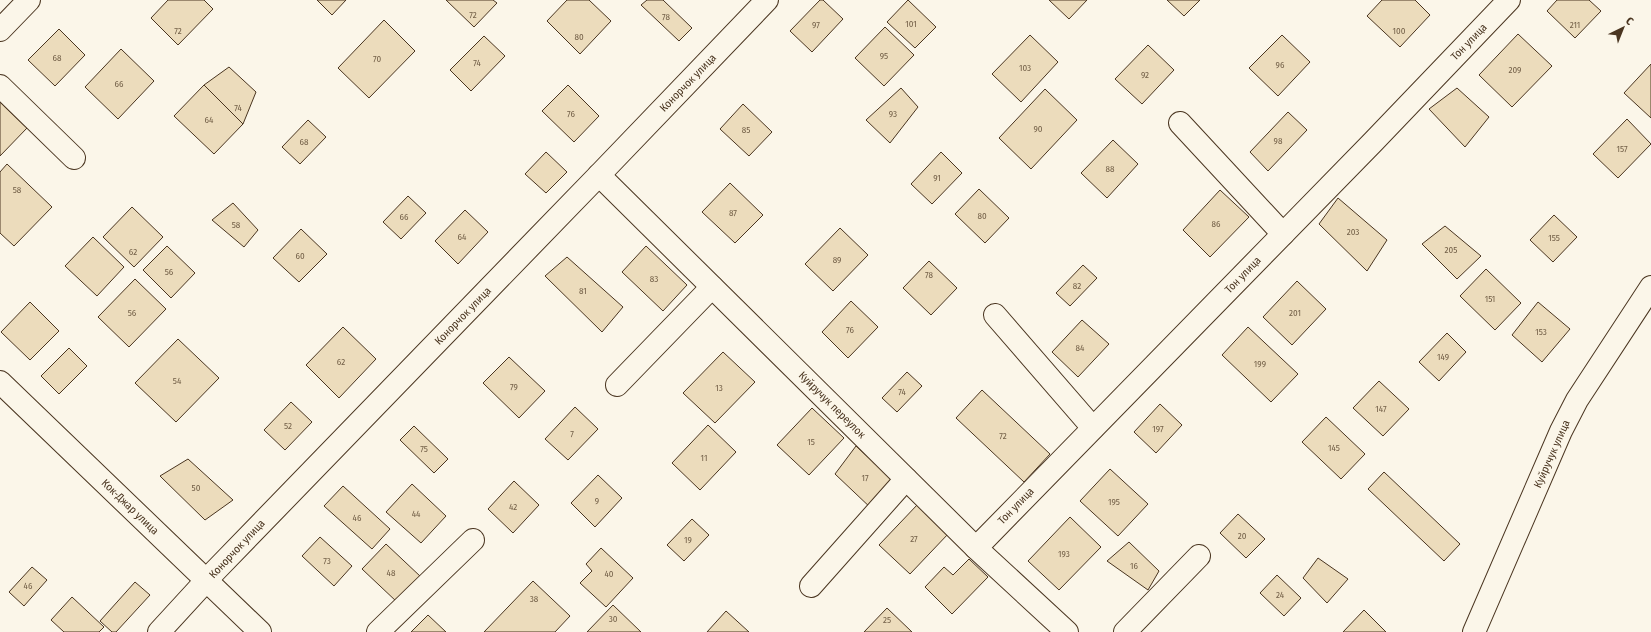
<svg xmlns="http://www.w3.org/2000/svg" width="1651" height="632" font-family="'Fira Sans Condensed',sans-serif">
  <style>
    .building { fill: #ecdcbc; stroke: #4a3520 }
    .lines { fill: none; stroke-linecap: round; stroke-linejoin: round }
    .minor-casing { stroke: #4a3520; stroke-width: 24 }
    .minor { stroke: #fbf6e9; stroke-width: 22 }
    .labels { text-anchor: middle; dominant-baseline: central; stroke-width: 3; stroke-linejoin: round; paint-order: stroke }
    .number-label { font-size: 9px; fill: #725f47 }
    .street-label { font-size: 11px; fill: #4a3520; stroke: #fbf6e9 }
  </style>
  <rect width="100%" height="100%" fill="#fbf6e9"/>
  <!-- building -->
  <g class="building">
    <path d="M168 0H204L213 9 178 45 151 18Z"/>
    <path d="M317 0H346L332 15Z"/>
    <path d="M446 0H493L497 3 474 27Z"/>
    <path d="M567 0H589L611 21 580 54 547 21Z"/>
    <path d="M647 0H663L692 28 679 41 641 5Z"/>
    <path d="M820 0H823L843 19 812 52 790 31Z"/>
    <path d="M908 0 936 27 915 48 887 22Z"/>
    <path d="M1049 0H1087L1069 19Z"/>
    <path d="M1167 0H1200L1184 16Z"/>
    <path d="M1382 0H1415L1430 15 1400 47 1367 16Z"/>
    <path d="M1557 0H1589L1601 11 1575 38 1547 11Z"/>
    <path d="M384 20 415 51 369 98 338 68Z"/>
    <path d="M885 27 914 55 884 86 855 58Z"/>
    <path d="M59 29 85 55 55 86 28 60Z"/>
    <path d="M1518 34 1552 66 1512 107 1479 75Z"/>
    <path d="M1030 35 1058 62 1021 102 992 74Z"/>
    <path d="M1282 35 1310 62 1278 96 1249 68Z"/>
    <path d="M484 36 505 56 471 91 450 70Z"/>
    <path d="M1148 45 1174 70 1142 104 1115 79Z"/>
    <path d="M121 49 154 81 118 119 85 87Z"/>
    <path d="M1651 64V118L1624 93Z"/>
    <path d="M229 67 256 92 243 124 204 85Z"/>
    <path d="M204 85 243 124 214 154 174 116Z"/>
    <path d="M568 85 599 116 574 142 542 111Z"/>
    <path d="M901 88 918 107 890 143 866 120Z"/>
    <path d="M1457 88 1489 117 1465 147 1429 109Z"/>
    <path d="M1045 89 1077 120 1031 169 999 138Z"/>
    <path d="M0 102 27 128 0 156Z"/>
    <path d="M743 104 772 132 749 156 720 129Z"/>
    <path d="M1288 112 1307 130 1268 171 1250 152Z"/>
    <path d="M1627 119 1651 144 1618 178 1593 154Z"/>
    <path d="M308 120 326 137 300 164 282 147Z"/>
    <path d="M1113 140 1138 164 1107 198 1081 173Z"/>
    <path d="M546 152 567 172 546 193 525 174Z"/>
    <path d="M941 152 962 173 932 204 911 184Z"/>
    <path d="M7 164 52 207 14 246 0 233V172Z"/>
    <path d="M730 183 763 215 735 243 702 212Z"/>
    <path d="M979 189 1009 218 985 243 955 214Z"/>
    <path d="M1220 190 1249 217 1210 257 1183 230Z"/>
    <path d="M408 196 426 213 401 239 383 222Z"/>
    <path d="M1338 198 1387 240 1367 271 1319 224Z"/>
    <path d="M233 203 258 230 244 247 212 220Z"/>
    <path d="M132 207 163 237 134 267 103 237Z"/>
    <path d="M465 210 488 232 458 264 435 241Z"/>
    <path d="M1554 215 1577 237 1553 262 1530 240Z"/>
    <path d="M1445 226 1481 256 1457 279 1422 244Z"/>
    <path d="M840 228 868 255 833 291 805 264Z"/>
    <path d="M301 229 327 254 299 282 273 258Z"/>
    <path d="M93 237 124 267 97 296 65 266Z"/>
    <path d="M167 246 195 273 171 298 143 270Z"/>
    <path d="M646 246 687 285 663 311 622 272Z"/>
    <path d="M567 257 623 307 602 332 545 276Z"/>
    <path d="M929 261 957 288 931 315 903 288Z"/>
    <path d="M1083 265 1097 278 1070 306 1056 293Z"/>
    <path d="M1486 269 1521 303 1495 330 1460 296Z"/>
    <path d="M135 279 166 309 129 347 98 317Z"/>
    <path d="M1297 281 1326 309 1292 345 1263 317Z"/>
    <path d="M851 301 878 327 848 358 822 332Z"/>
    <path d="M30 302 59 331 30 360 1 332Z"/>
    <path d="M1538 302 1570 329 1542 362 1512 335Z"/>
    <path d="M1082 320 1109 344 1078 377 1052 352Z"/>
    <path d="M343 327 376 359 339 398 306 365Z"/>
    <path d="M1248 327 1298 374 1271 402 1222 355Z"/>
    <path d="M1447 333 1466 352 1439 381 1419 362Z"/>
    <path d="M178 339 219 378 176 422 135 383Z"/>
    <path d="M69 348 87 366 59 394 41 376Z"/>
    <path d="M723 352 755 382 715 423 683 393Z"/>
    <path d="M509 357 545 391 519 418 483 383Z"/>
    <path d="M907 372 922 386 897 412 882 398Z"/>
    <path d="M1379 381 1409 409 1383 436 1353 408Z"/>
    <path d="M982 390 1050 454 1024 482 956 418Z"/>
    <path d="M291 402 312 422 285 450 264 430Z"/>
    <path d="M1160 404 1182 425 1156 453 1134 432Z"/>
    <path d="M575 407 598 429 568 460 545 439Z"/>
    <path d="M812 408 844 438 809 475 777 445Z"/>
    <path d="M1326 417 1365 454 1341 479 1302 442Z"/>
    <path d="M708 425 736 452 700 490 672 463Z"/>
    <path d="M414 426 448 459 434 473 400 440Z"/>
    <path d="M856 446 895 482 873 510 835 474Z"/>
    <path d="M188 459 233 500 205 520 160 476Z"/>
    <path d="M1110 469 1148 504 1118 536 1080 501Z"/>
    <path d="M1384 472 1460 544 1444 561 1368 489Z"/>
    <path d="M598 475 622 498 595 527 571 503Z"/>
    <path d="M514 481 539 505 513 533 488 509Z"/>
    <path d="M412 484 446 516 421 543 386 512Z"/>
    <path d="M343 486 390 529 372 549 324 506Z"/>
    <path d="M918 504 949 533 910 574 879 545Z"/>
    <path d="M1238 514 1265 539 1246 558 1220 533Z"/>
    <path d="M1070 517 1101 547 1059 590 1028 561Z"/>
    <path d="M692 519 709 535 684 561 667 545Z"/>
    <path d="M320 537 352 566 334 586 302 556Z"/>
    <path d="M1129 542 1159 571 1148 590 1107 561Z"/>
    <path d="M386 544 421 577 397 602 362 569Z"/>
    <path d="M601 548 633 578 606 607 580 583 592 571 586 564Z"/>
    <path d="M1318 558 1348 579 1327 603 1303 578Z"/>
    <path d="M969 559 988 577 952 614 925 587 944 567 953 575Z"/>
    <path d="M32 567 47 580 24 606 9 592Z"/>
    <path d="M1277 575 1301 598 1284 616 1260 593Z"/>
    <path d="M533 581 570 616 555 632H484Z"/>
    <path d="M135 582 150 595 116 632H112L100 621Z"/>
    <path d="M72 597 104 627 99 632H64L51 620Z"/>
    <path d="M613 605 641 632H587Z"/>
    <path d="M887 608 912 632H864Z"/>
    <path d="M1364 610 1386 632H1343Z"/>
    <path d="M726 611 749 632H707Z"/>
    <path d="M428 615 446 632H411Z"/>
  </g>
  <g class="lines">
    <defs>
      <g id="minor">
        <path d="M0 30 29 0"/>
        <path d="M0 86 74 158"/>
        <path d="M1180 123 1283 234"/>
        <path d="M599 175 976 548 1067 632"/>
        <path d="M995 315 1093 428"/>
        <path d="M0 382 260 632"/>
        <path d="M617 385 712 287"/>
        <path d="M976 548 1373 142 1509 0"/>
        <path d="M811 586 906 479"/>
        <path d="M159 632 215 571 599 175 767 0"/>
        <path d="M378 632 473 540"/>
        <path d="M1125 632 1199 556"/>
        <path d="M1474 632 1561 431 1577 400 1651 287"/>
      </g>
    </defs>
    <!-- minor casing -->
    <use href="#minor" class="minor-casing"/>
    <!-- minor -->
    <use href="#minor" class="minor"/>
  </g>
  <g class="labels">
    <!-- number labels -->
    <g class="number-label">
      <text x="473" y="15">72</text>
      <text x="666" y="17">78</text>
      <text x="911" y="24">101</text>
      <text x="816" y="25">97</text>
      <text x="1575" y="25">211</text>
      <text x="178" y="31">72</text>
      <text x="1399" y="31">100</text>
      <text x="579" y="37">80</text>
      <text x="884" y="56">95</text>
      <text x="57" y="58">68</text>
      <text x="377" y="59">70</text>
      <text x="477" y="63">74</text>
      <text x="1280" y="65">96</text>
      <text x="1025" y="68">103</text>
      <text x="1515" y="70">209</text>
      <text x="1145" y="75">92</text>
      <text x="119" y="84">66</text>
      <text x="238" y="108">74</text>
      <text x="571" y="114">76</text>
      <text x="893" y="114">93</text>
      <text x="209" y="120">64</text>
      <text x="1038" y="129">90</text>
      <text x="746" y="130">85</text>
      <text x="1278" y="141">98</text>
      <text x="304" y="142">68</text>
      <text x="1622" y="149">157</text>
      <text x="1110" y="169">88</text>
      <text x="937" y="178">91</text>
      <text x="17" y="190">58</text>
      <text x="733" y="213">87</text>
      <text x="982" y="216">80</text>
      <text x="404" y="217">66</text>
      <text x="1216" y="224">86</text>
      <text x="236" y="225">58</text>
      <text x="1353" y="232">203</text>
      <text x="462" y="237">64</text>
      <text x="1554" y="238">155</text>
      <text x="1451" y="250">205</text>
      <text x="133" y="252">62</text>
      <text x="300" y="256">60</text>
      <text x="837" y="260">89</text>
      <text x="169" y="272">56</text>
      <text x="929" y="275">78</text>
      <text x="654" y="279">83</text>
      <text x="1077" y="286">82</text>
      <text x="583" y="291">81</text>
      <text x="1490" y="299">151</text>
      <text x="132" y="313">56</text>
      <text x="1295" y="313">201</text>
      <text x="850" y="330">76</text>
      <text x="1541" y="332">153</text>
      <text x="1080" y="348">84</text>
      <text x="1443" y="357">149</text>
      <text x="341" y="362">62</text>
      <text x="1260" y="364">199</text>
      <text x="177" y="381">54</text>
      <text x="514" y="387">79</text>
      <text x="719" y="388">13</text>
      <text x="902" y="392">74</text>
      <text x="1381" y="409">147</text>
      <text x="288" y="426">52</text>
      <text x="1158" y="429">197</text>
      <text x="572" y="434">7</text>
      <text x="1003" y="436">72</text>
      <text x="811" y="442">15</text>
      <text x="1334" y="448">145</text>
      <text x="424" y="449">75</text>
      <text x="704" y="458">11</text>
      <text x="865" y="478">17</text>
      <text x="196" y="488">50</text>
      <text x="597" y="501">9</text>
      <text x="1114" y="502">195</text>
      <text x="513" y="507">42</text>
      <text x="416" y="514">44</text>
      <text x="357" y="518">46</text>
      <text x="1242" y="536">20</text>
      <text x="914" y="539">27</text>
      <text x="688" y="540">19</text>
      <text x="1064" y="554">193</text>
      <text x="327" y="561">73</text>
      <text x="1134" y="566">16</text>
      <text x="391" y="573">48</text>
      <text x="609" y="574">40</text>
      <text x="28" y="586">46</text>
      <text x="1280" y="595">24</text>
      <text x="534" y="599">38</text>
      <text x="613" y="619">30</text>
      <text x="887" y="620">25</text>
    </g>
    <!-- street labels -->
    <g class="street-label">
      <text transform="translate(1469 42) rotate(-46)">Тон улица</text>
      <text transform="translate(688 83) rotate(-46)">Конорчок улица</text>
      <text transform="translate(1243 275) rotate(-46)">Тон улица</text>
      <text transform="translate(463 316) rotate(-46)">Конорчок улица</text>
      <text transform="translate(832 405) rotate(45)">Куйручук переулок</text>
      <text transform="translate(1552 454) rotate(-66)">Куйручук улица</text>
      <text transform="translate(1016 506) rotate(-46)">Тон улица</text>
      <text transform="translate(130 507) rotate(44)">Кок-Джар улица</text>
      <text transform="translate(237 549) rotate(-47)">Конорчок улица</text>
    </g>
  </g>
  <!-- north arrow -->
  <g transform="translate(1623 28) rotate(43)" stroke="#fbf6e9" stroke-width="3" paint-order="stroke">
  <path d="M0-3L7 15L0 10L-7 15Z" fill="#4a3520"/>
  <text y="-6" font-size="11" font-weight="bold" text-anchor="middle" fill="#4a3520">С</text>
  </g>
</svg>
